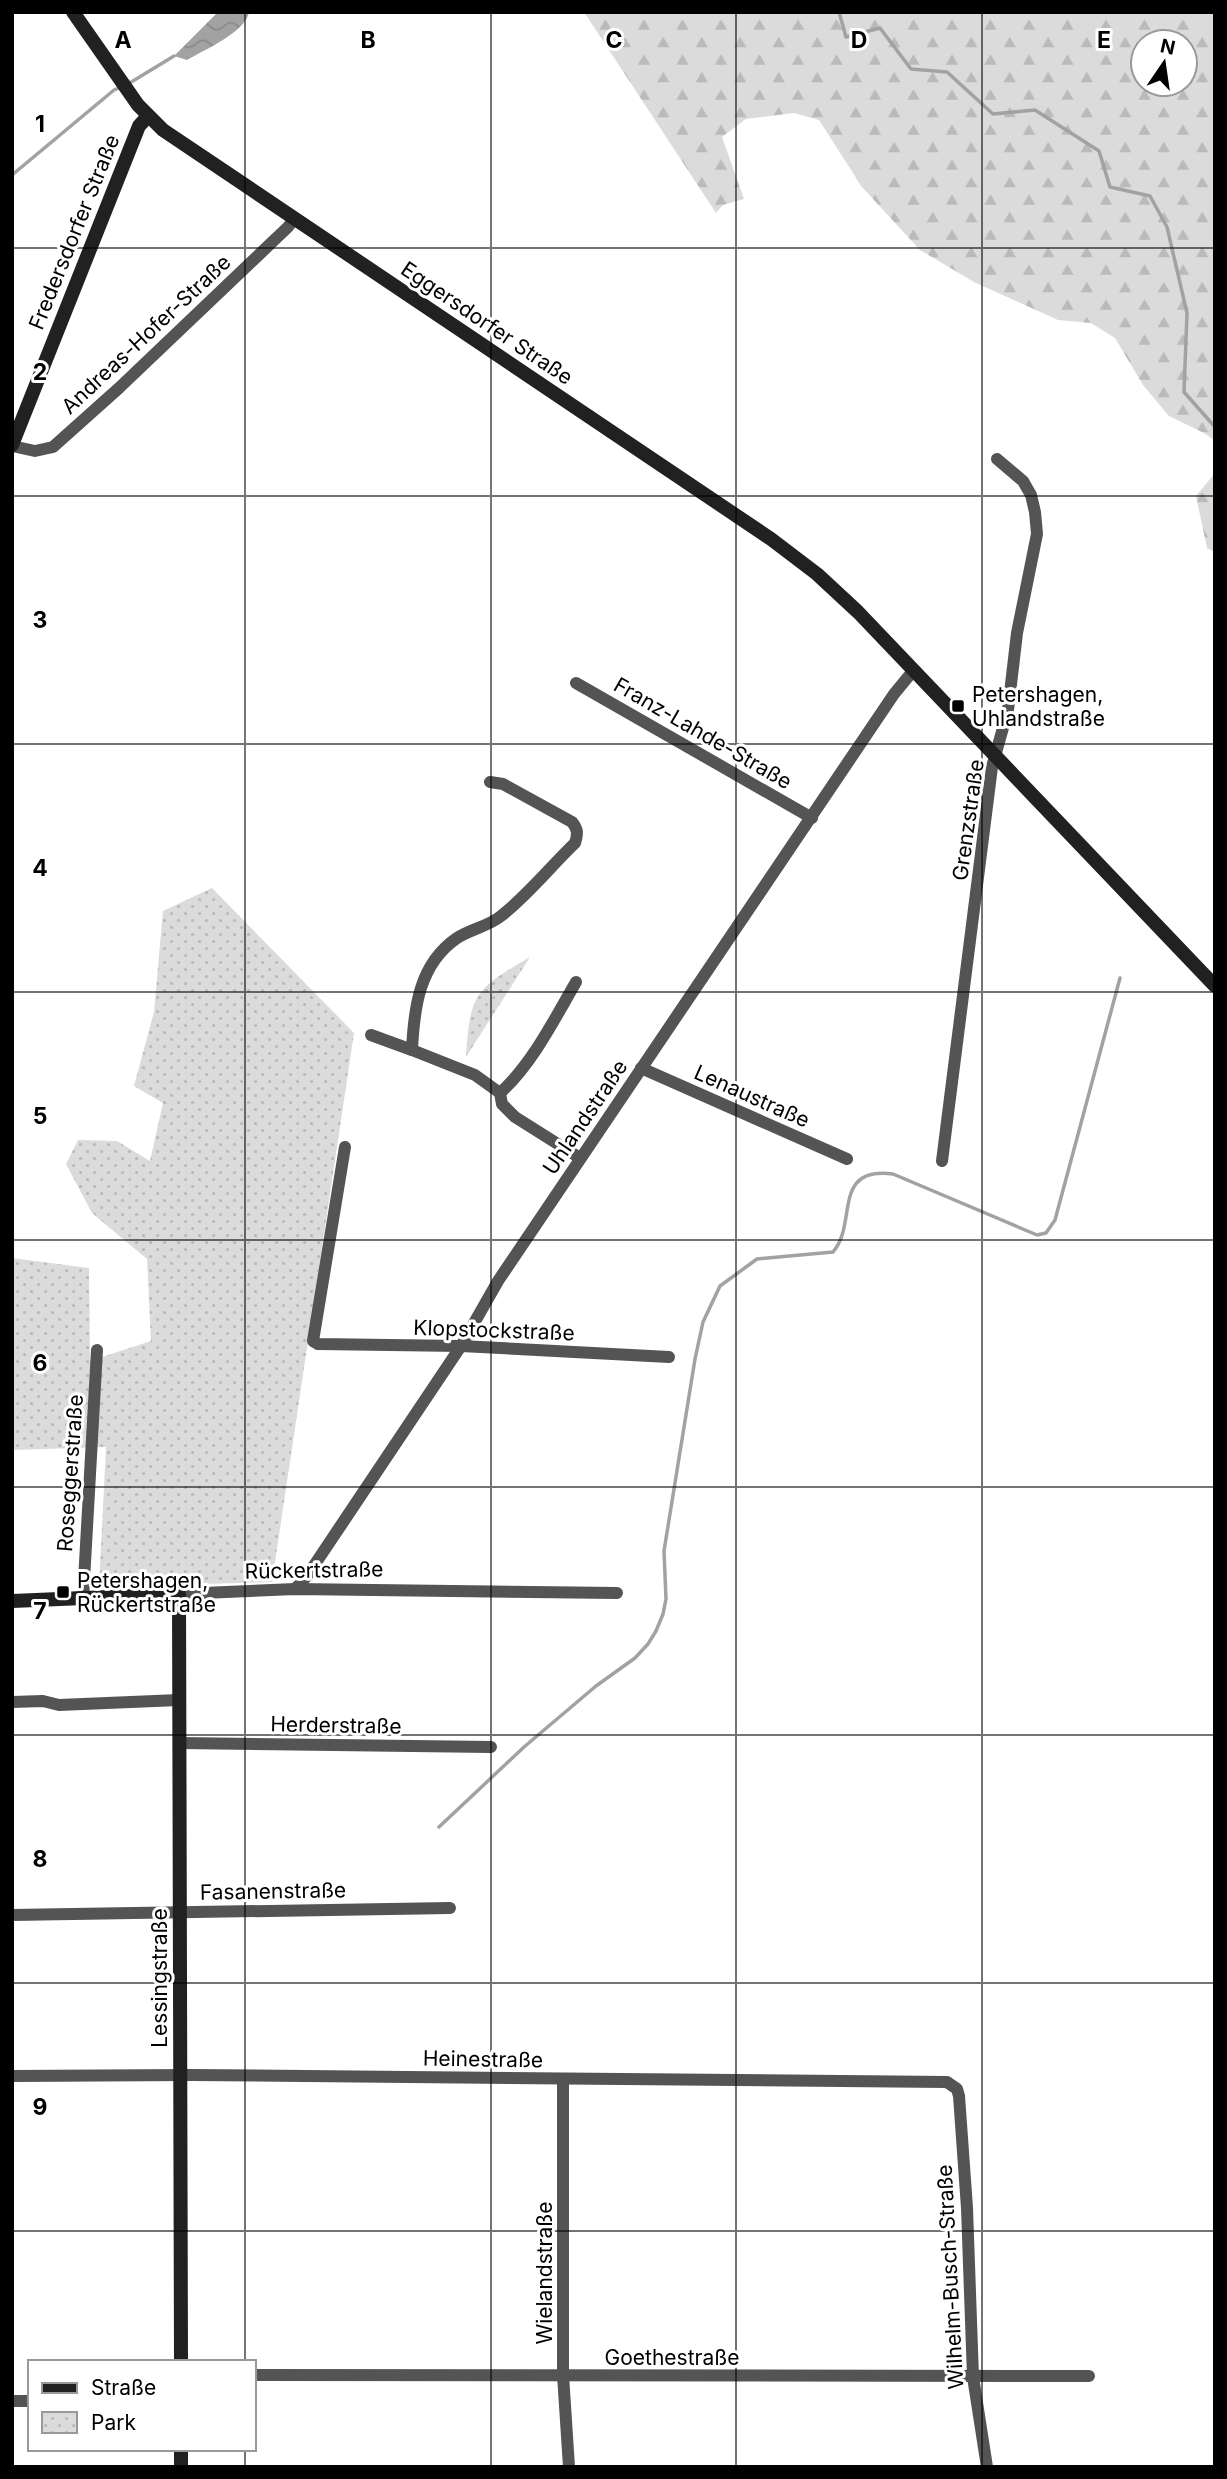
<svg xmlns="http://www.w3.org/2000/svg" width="1227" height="2479" font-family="Inter,sans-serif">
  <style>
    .forest { fill: url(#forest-firs); fill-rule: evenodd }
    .park { fill: url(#park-dots) }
    .water { fill: url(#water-waves) }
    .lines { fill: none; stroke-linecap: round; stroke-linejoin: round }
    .stream { stroke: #a2a2a2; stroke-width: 3.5 }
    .street { stroke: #545454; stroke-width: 12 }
    .secondary { stroke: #212121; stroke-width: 14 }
    .grid { fill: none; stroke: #000; stroke-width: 2; stroke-opacity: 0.55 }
    .poi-dot { fill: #000; stroke: #fff; stroke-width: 2.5 }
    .labels { text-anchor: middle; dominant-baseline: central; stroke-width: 6; stroke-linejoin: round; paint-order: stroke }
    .street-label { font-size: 21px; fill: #000; stroke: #fff }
    .poi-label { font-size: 21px; fill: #000; stroke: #fff; text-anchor: start }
    .grid-label { font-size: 23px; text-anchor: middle; font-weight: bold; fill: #000; stroke: #fff; stroke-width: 6; stroke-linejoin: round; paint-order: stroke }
  </style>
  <defs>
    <pattern id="forest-firs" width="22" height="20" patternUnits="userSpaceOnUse" patternTransform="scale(1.75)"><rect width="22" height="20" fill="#dbdbdb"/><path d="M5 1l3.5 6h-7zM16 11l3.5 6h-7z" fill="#bababa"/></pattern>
    <pattern id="park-dots" width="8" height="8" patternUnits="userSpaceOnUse" patternTransform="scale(1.75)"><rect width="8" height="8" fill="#dbdbdb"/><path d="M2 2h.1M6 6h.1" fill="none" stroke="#bababa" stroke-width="1.8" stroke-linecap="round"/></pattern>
    <pattern id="water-waves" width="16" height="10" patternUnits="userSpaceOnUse" patternTransform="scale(1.75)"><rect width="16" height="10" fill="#a2a2a2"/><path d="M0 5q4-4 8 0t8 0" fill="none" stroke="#8a8a8a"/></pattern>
  </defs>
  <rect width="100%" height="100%" fill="#fff"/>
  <!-- forest -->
  <g class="forest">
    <path d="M584 12H1215V441L1204 433 1169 416 1143 385 1115 338 1091 323 1058 320 974 282 920 250 862 187 819 120 794 113 746 119 722 137 744 199 723 205 716 213ZM1143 42H1185V84H1143Z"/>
    <path d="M1215 473V552L1207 548 1196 496Z"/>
  </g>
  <!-- park -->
  <g class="park">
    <path d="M212 888 354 1033 272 1582 99 1587 106 1447 12 1450V1258L89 1268 90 1361 151 1341 147 1259 92 1213 66 1164 78 1140 117 1141 150 1161 163 1103 134 1086 154 1012 163 911Z"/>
    <path d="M530 957 466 1057C470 992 476 989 530 957Z"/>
  </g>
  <!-- water -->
  <path class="water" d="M218 12H249C246 32 204 50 187 60L174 56Z"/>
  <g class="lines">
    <!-- stream -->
    <g class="stream">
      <path d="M839 12 846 37 880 28 911 69 947 72 993 114 1035 110 1099 151 1110 187 1150 196 1167 227 1187 313 1184 392 1215 427"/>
      <path d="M128 84 174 56"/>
      <path d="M12 175 114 90 121 87"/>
      <path d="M439 1827 524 1747 596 1686 635 1658 648 1644 656 1631 663 1614 666 1599 664 1551 695 1359 703 1322 720 1286 757 1259 833 1252C858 1224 831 1166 893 1174L1037 1235 1046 1233 1055 1220 1120 978"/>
    </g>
    <!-- street -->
    <g class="street">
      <path d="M12 446 35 451 53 447 119 388 288 227 294 219"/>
      <path d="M576 683 812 818"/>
      <path d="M490 782 503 784 572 822C578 829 578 834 575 843 550 867 528 895 501 916 489 926 471 929 457 938 419 964 414 1008 412 1050L475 1075 500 1093 502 1104 515 1117 580 1158"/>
      <path d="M371 1035 412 1050"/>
      <path d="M641 1068 847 1159"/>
      <path d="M500 1093C532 1064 554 1020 576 982"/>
      <path d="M345 1147 313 1341 318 1344 461 1346 669 1357"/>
      <path d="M942 1161 992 767 1008 710 1017 633 1037 534 1035 512 1031 495 1023 481 997 459"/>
      <path d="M295 1589 307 1576 461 1346 498 1281 894 694 913 671"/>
      <path d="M179 1594 295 1589 617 1593"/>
      <path d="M83 1598 97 1350"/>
      <path d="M12 1702 43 1701 59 1705 179 1700"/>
      <path d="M179 1743 491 1747"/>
      <path d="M12 1915 450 1908"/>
      <path d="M12 2076 191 2075 947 2082 957 2089 959 2096 967 2208 973 2377 987 2467"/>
      <path d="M563 2079V2375L569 2467"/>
      <path d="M254 2375 1089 2376"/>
      <path d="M12 2401H30"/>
    </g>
    <!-- secondary -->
    <g class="secondary">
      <path d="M73 12 138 105 163 130 771 539 817 574 858 612 1215 986"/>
      <path d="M12 445 139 126 148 116"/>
      <path d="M12 1601 179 1594 181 2362"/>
      <path d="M181 2449V2467"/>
    </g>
  </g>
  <!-- grid -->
  <path class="grid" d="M245 12V2362M491 12V2467M736 12V2467M982 12V2467M12 248H1215M12 496H1215M12 744H1215M12 992H1215M12 1240H1215M12 1487H1215M12 1735H1215M12 1983H1215M12 2231H1215M245 2449V2467"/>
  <!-- markers -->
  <g class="poi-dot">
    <rect x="951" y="699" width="14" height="14" rx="3.5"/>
    <rect x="56" y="1585" width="14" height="14" rx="3.5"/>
  </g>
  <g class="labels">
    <!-- street labels -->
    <g class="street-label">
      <text transform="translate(74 232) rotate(-68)">Fredersdorfer Straße</text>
      <text transform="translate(487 323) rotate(34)">Eggersdorfer Straße</text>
      <text transform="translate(146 334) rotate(-43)">Andreas-Hofer-Straße</text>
      <text transform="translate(703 733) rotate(30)">Franz-Lahde-Straße</text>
      <text transform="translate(968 820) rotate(-82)">Grenzstraße</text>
      <text transform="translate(752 1096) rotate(24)">Lenaustraße</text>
      <text transform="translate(585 1117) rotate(-56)">Uhlandstraße</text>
      <text transform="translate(494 1330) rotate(2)">Klopstockstraße</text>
      <text transform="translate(70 1473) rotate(-86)">Roseggerstraße</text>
      <text transform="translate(314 1570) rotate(-1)">Rückertstraße</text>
      <text transform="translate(336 1725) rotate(1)">Herderstraße</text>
      <text transform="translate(273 1891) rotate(-1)">Fasanenstraße</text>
      <text transform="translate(159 1978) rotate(-90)">Lessingstraße</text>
      <text transform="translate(483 2059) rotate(1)">Heinestraße</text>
      <text transform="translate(544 2273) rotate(-90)">Wielandstraße</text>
      <text transform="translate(950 2277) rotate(-93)">Wilhelm-Busch-Straße</text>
      <text x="672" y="2357">Goethestraße</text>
    </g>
    <!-- poi labels -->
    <g class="poi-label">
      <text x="972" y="694">Petershagen,<tspan x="972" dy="24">Uhlandstraße</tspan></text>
      <text x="77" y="1580">Petershagen,<tspan x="77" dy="24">Rückertstraße</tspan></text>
    </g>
  </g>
  <g class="grid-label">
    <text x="123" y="48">A</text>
    <text x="368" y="48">B</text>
    <text x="614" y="48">C</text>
    <text x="859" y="48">D</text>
    <text x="1104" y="48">E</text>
    <text x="40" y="132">1</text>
    <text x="40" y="380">2</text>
    <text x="40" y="628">3</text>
    <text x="40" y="876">4</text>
    <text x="40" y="1124">5</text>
    <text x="40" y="1371">6</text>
    <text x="40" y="1619">7</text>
    <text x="40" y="1867">8</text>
    <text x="40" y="2115">9</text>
  </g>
  <!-- border -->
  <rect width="1227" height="2479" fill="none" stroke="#000000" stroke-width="28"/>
  <!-- legend -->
  <rect x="28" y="2360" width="228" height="91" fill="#ffffff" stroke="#999999" stroke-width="2"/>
  <rect x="42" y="2383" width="35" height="10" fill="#212121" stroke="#999999" stroke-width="2"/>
  <text x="91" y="2395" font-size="21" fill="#000000">Straße</text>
  <rect x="42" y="2412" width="35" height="21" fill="url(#park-dots)" stroke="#999999" stroke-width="2"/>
  <text x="91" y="2430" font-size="21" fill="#000000">Park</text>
  <!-- north arrow -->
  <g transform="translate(1164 63) rotate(13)"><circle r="33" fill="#ffffff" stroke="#999999" stroke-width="2"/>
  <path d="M0-5L12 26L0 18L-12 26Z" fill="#000000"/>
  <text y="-10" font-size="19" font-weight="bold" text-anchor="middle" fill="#000000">N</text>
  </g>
</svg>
